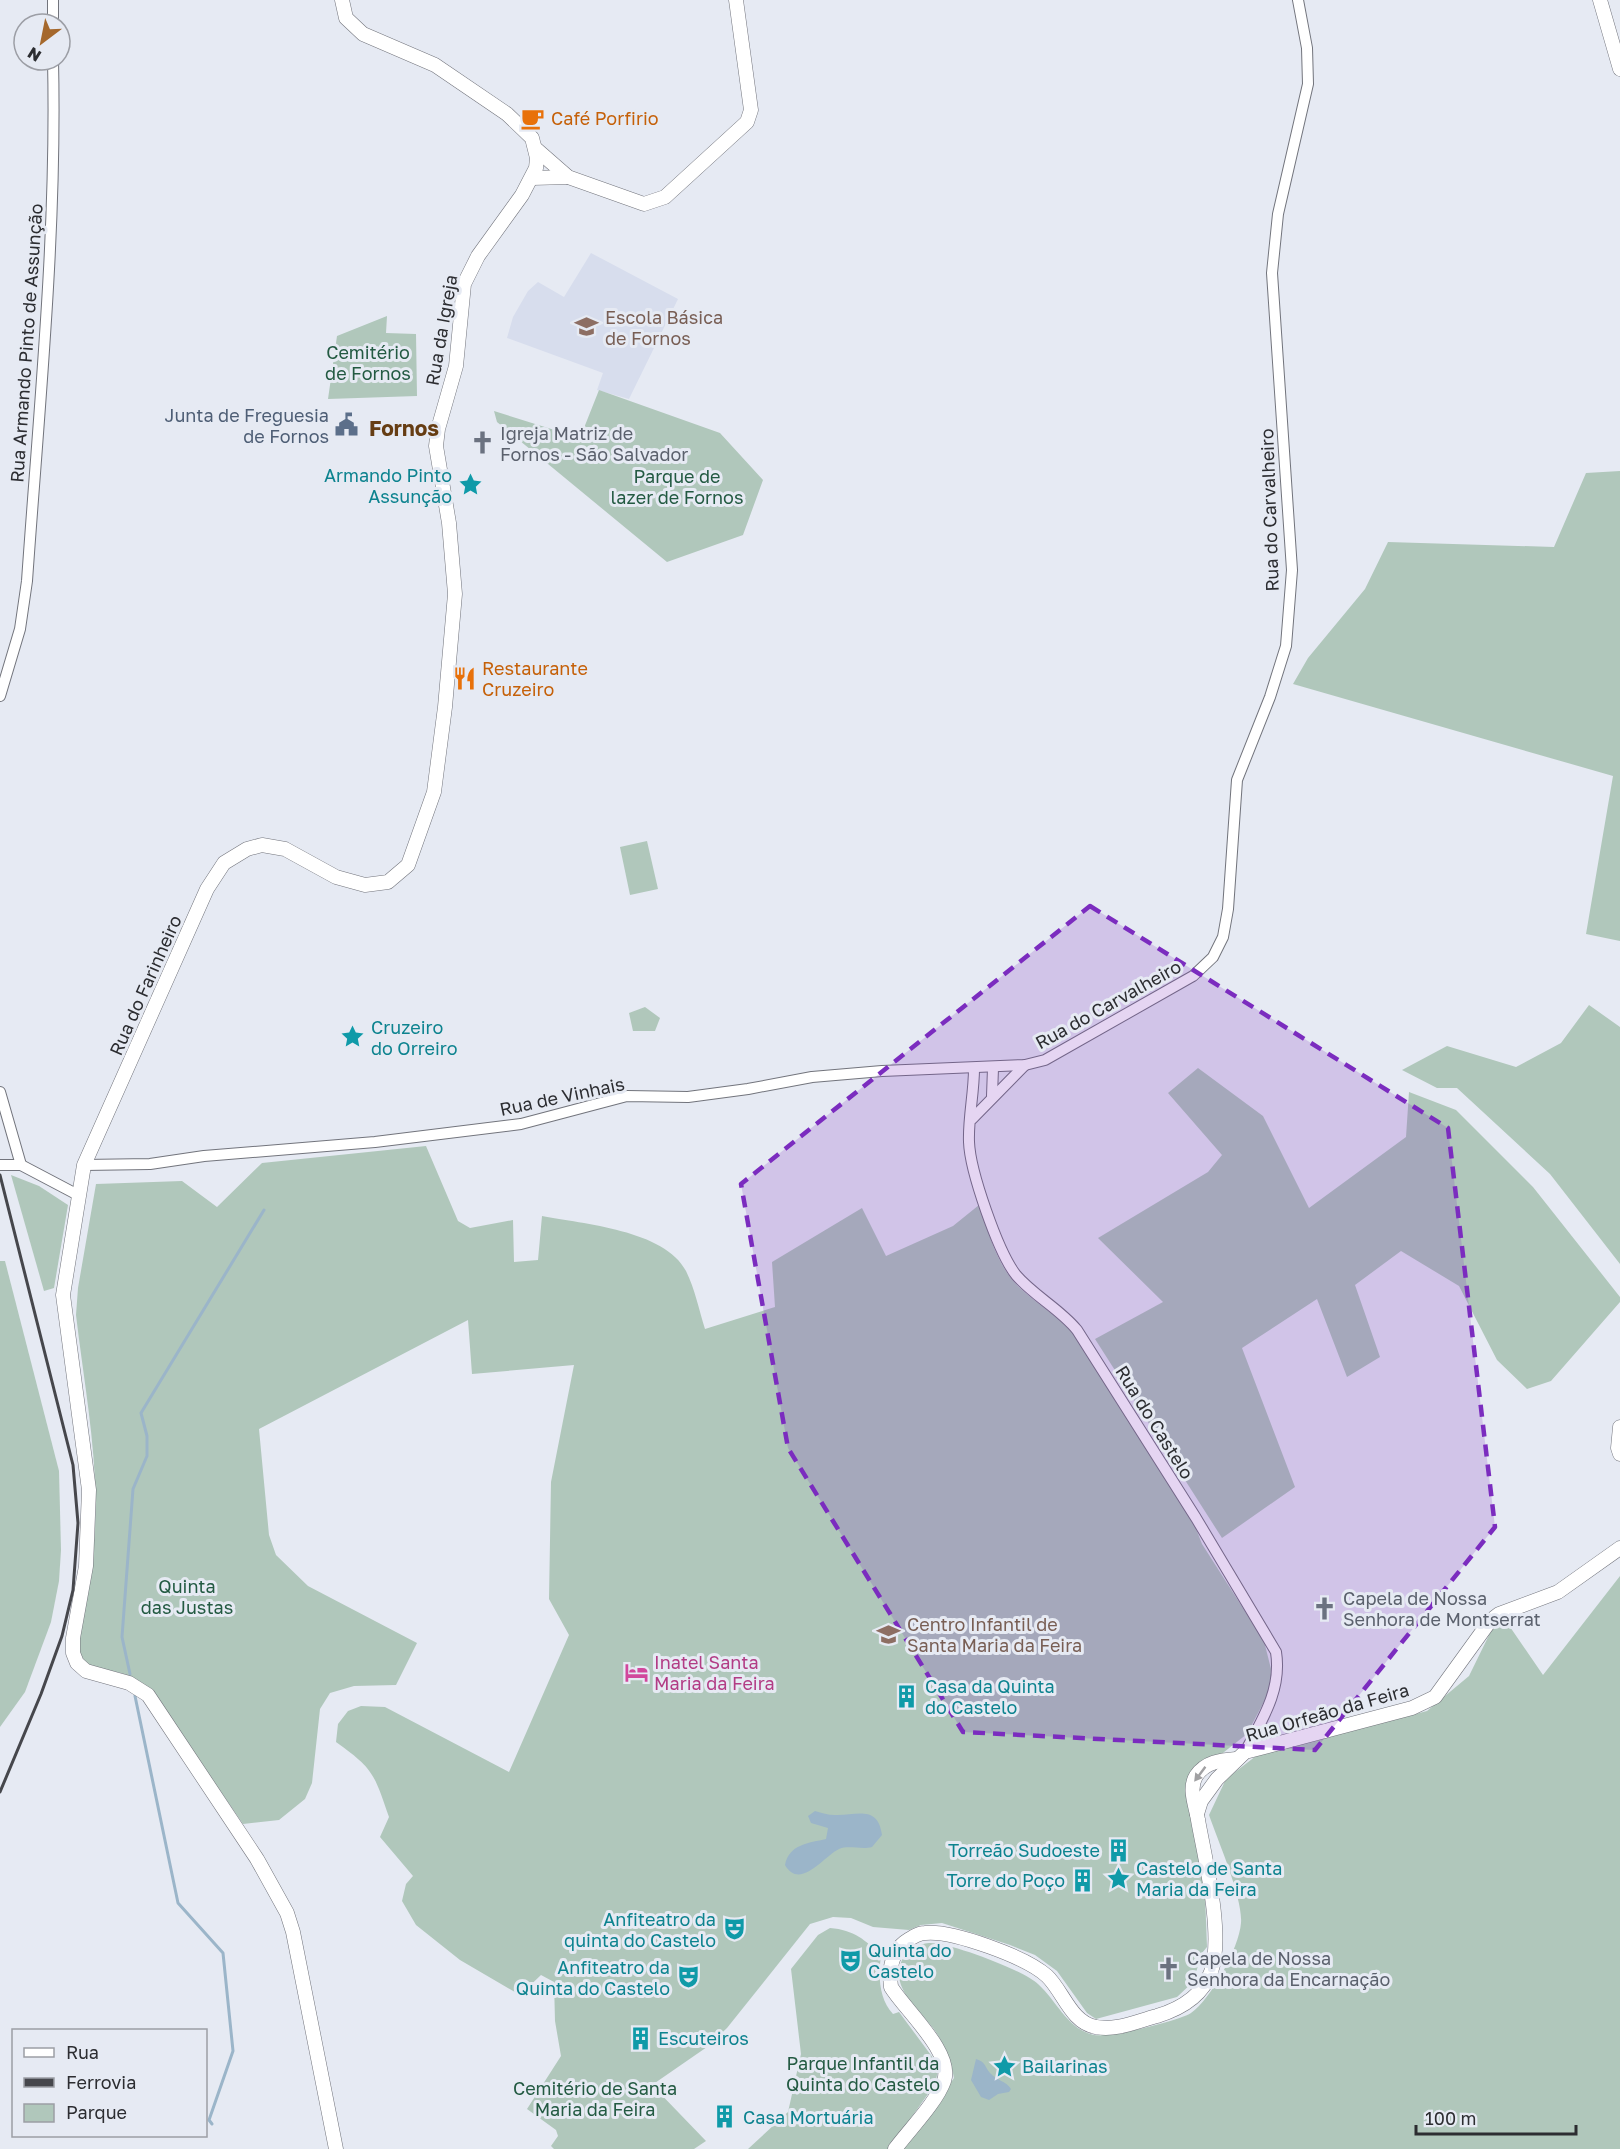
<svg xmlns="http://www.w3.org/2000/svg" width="1620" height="2149" font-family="'Golos Text',sans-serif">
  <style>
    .built { fill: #d7dded }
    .green { fill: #b0c7bb }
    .water { fill: #9bb5c9 }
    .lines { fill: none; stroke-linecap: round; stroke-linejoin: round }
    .stream { stroke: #9bb5c9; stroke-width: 3 }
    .minor-casing { stroke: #72747c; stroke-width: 12 }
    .major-casing { stroke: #72747c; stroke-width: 15 }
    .minor { stroke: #fff; stroke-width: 10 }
    .major { stroke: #fff; stroke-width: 14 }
    .rail { stroke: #46474c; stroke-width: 3 }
    .oneway { fill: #a0a0a2 }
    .marked { fill: #7b2cbf; fill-opacity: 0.2; stroke: #7b2cbf; stroke-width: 4.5; stroke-dasharray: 12 8; stroke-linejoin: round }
    .labels { text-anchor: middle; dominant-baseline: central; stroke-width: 6; stroke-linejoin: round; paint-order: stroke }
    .food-label { font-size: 18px; fill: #c56008; stroke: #e6eaf3; text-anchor: start }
    .education-label { font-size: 18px; fill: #785e54; stroke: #e6eaf3; text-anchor: start }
    .street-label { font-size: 18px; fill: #2c2d31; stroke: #e6eaf3 }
    .park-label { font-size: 18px; fill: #235a42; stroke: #e6eaf3 }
    .service-label { font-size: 18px; fill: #4e5e75; stroke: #e6eaf3; text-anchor: end }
    .worship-label { font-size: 18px; fill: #5b616d; stroke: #e6eaf3; text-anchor: start }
    .culture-label { font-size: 18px; fill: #0d838f; stroke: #e6eaf3; text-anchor: start }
    .hotel-label { font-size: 18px; fill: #b23c85; stroke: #e6eaf3; text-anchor: start }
    .quarter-label { font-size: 21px; font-weight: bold; fill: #663d13; stroke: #e6eaf3 }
  </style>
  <rect width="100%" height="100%" fill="#e6eaf3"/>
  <!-- built -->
  <path class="built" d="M591 253 678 299 629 399 597 390 603 373 507 338 513 317 528 291 538 282 564 297Z"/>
  <!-- green -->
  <g class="green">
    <path d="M387 316 386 333 416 334 417 396 328 399 337 336Z"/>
    <path d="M599 390 720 433 763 480 743 535 667 562 497 422 494 411 580 438Z"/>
    <path d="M1620 471V941L1586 934 1613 776 1293 684 1308 658 1365 589 1388 542 1554 547 1586 473Z"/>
    <path d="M647 841 658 889 630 895 620 847Z"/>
    <path d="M1589 1005 1620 1027V1264L1550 1174 1457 1088H1437L1402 1070 1447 1046 1516 1067 1561 1043Z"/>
    <path d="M645 1007 660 1018 655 1031H633L629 1013Z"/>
    <path d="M1198 1068 1263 1116 1309 1208 1406 1137 1409 1092 1456 1110 1533 1187 1620 1297V1302L1551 1381 1527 1389 1497 1360 1459 1286 1401 1251 1355 1285 1380 1357 1347 1377 1317 1299 1242 1348 1295 1487 1222 1538 1095 1339 1163 1302 1098 1238 1208 1172 1222 1155 1168 1093Z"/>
    <path d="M426 1146 458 1221 470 1228 513 1220 514 1262 538 1260 542 1216C583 1224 665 1230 686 1271 695 1289 699 1310 705 1329L775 1307 772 1262 862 1208 886 1256 953 1226 979 1205C989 1233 997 1267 1020 1288 1037 1304 1057 1315 1073 1333L1195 1526 1202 1544 1264 1641 1272 1673 1268 1694 1247 1734 1191 1778 1205 1894 1207 1947 1202 1953 1193 1982 1177 1997 1096 2019 1087 2013 1057 1971 1035 1955 1010 1945 942 1923 921 1925 909 1930 873 1927 851 1918 833 1917 810 1924 727 2028 707 2047 652 2085 706 2141 694 2149H554L551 2146 558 2136 556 2130 527 2109 561 2056 555 2021 554 1982 541 1975 520 1995 460 1960 416 1925 402 1901 406 1884 413 1876 380 1837 389 1817C374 1774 374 1769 336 1742L338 1724 348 1711 361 1706 385 1707 509 1772 569 1635 549 1599 551 1482 574 1365 472 1374 468 1320 259 1429 269 1535 276 1555 308 1586 417 1643 396 1685 354 1686 330 1693 320 1709 312 1783 305 1799 279 1820 243 1824 152 1692C142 1684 133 1677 121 1673 107 1669 88 1671 81 1655 73 1637 91 1574 93 1551 102 1473 85 1393 76 1315L78 1288 96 1184 182 1181 217 1207 262 1163Z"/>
    <path d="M11 1175 39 1186 68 1205 54 1288 44 1291Z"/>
    <path d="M0 1261H5L59 1471 61 1550 59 1581 51 1622 25 1692 0 1727Z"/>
    <path d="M1620 1576V2149H903L954 2078C951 2060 944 2043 933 2028 918 2008 888 1986 903 1958 908 1949 919 1944 929 1943 949 1942 1023 1970 1038 1984 1057 2001 1067 2029 1094 2035 1108 2038 1179 2021 1191 2013 1211 1999 1239 1948 1241 1923 1243 1898 1218 1841 1209 1815L1226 1779 1256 1756 1427 1711 1469 1676 1492 1629 1508 1624 1543 1675Z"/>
    <path d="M830 1928C854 1930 866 1940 881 1956 878 1976 879 1999 893 2014L899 2012 939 2066 935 2084 889 2149H748L788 2112 801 2054 791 1969 818 1935Z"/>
  </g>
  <!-- water -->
  <g class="water">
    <path d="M815 1811C822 1813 828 1815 835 1815 855 1816 878 1804 882 1835L872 1847C862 1850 849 1845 839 1849 824 1856 800 1891 785 1865 789 1844 809 1843 826 1839L828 1828 811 1823 808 1816Z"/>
    <path d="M976 2059C986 2062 984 2066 990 2073 996 2080 1006 2081 1011 2089L1009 2092 998 2094 989 2100 981 2097 971 2080Z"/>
  </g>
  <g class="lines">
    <!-- stream -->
    <g class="stream">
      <path d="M130 1674 122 1637 133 1489 147 1456V1436L141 1413 264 1210"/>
      <path d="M135 1696 178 1903 223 1953 233 2051 209 2120 212 2124"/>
    </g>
    <defs>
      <g id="minor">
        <path d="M53 24V0"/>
        <path d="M0 696 20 629 27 581C39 408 57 234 53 60"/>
        <path d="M974 1069C974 1093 968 1119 969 1142 970 1171 998 1252 1016 1275 1034 1296 1060 1309 1077 1330L1196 1518 1276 1652C1282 1690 1262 1720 1245 1752"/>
        <path d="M0 1092 21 1165"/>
        <path d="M992 1096 993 1068"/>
        <path d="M972 1119 1025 1065"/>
        <path d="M0 1165H21L78 1195"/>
        <path d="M84 1165 150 1164 204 1156 375 1142 521 1124 627 1096 688 1097 748 1089 812 1077 882 1071 1025 1065 1045 1060 1193 976 1213 957 1223 937 1228 909 1237 780 1270 697 1286 646 1292 570 1272 273 1278 214 1308 84 1307 48 1298 0"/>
      </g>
      <g id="major">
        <path d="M1600 0 1620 69"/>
        <path d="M536 149 568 177 644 204 665 197 747 122 751 110 736 0"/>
        <path d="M532 178 568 177"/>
        <path d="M1620 1427 1618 1448 1620 1454"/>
        <path d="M1197 1814 1201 1801 1217 1779 1245 1752 1412 1708 1435 1697 1490 1621 1499 1614 1558 1592 1620 1548"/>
        <path d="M336 2149 293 1932 287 1913 257 1859 148 1695 129 1683 86 1671 77 1663 73 1653V1638L86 1566 89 1490 63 1295 84 1165 207 889 224 863 247 849 262 845 285 849 336 877 365 885 388 882 408 865 434 792 445 707 455 594 449 523 436 446 438 429 456 366 464 284 478 256 522 195 536 168 537 158 532 138 507 114 435 65 363 34 346 18 342 0"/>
        <path d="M895 2149C909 2130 936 2103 944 2081 954 2053 905 2010 891 1987 889 1971 891 1953 905 1942 911 1938 918 1933 925 1933 952 1930 1026 1957 1047 1976 1063 1991 1071 2023 1096 2027 1117 2031 1137 2021 1157 2016 1180 2009 1202 1997 1211 1972 1224 1935 1205 1859 1198 1820 1196 1806 1188 1789 1196 1776 1205 1762 1221 1760 1236 1759"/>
      </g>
    </defs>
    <!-- minor casing -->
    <use href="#minor" class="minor-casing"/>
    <!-- major casing -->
    <use href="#major" class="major-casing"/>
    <!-- minor -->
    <use href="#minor" class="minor"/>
    <!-- major -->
    <use href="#major" class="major"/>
    <!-- rail -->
    <path class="rail" d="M0 1175 73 1465 78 1523 73 1590 62 1636 41 1694 0 1792"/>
  </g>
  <!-- one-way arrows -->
  <defs><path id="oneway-solid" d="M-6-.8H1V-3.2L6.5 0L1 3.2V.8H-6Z" transform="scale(1.5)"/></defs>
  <use class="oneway" href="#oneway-solid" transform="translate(1200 1774) rotate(127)"/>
  <!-- marked area -->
  <path class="marked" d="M1090 906 1448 1128 1495 1527 1315 1750 963 1732 788 1448 741 1184Z"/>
  <!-- icons -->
  <defs>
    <symbol id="cafe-bare" viewBox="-9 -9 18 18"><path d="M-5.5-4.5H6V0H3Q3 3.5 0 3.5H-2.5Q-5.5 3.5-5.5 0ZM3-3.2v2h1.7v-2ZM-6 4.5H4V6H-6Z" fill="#e8710a" stroke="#e6eaf3" stroke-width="2.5" paint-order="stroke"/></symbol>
    <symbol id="school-bare" viewBox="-9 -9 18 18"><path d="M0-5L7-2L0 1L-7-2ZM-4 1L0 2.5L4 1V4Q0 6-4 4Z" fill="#8d6e63" stroke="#e6eaf3" stroke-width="2.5" paint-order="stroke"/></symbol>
    <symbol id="civic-bare" viewBox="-9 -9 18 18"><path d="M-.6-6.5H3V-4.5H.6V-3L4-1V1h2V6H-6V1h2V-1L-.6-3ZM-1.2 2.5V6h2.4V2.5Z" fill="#5c6f8a" stroke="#e6eaf3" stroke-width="2.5" paint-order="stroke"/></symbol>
    <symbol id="church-bare" viewBox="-9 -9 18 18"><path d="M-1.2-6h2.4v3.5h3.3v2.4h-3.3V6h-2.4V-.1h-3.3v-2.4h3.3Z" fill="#6b7280" stroke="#e6eaf3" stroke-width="2.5" paint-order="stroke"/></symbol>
    <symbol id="sight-bare" viewBox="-9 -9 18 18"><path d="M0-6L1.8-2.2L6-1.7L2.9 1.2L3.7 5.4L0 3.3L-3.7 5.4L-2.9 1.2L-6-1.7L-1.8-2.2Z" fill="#0f9aa8" stroke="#e6eaf3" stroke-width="2.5" paint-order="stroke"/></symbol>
    <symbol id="restaurant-bare" viewBox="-9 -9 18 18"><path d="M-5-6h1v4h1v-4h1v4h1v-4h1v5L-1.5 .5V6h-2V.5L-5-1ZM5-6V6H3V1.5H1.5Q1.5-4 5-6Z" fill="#e8710a" stroke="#e6eaf3" stroke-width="2.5" paint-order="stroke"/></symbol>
    <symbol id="hotel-bare" viewBox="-9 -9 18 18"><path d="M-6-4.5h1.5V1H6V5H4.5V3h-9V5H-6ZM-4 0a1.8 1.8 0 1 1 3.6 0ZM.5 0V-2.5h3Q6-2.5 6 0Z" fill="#d1479c" stroke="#e6eaf3" stroke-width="2.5" paint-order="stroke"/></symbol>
    <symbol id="building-bare" viewBox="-9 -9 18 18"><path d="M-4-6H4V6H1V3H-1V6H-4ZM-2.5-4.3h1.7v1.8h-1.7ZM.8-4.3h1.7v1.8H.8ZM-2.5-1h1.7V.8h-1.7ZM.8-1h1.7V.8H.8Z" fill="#0f9aa8" stroke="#e6eaf3" stroke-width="2.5" paint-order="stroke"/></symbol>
    <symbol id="theatre-bare" viewBox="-9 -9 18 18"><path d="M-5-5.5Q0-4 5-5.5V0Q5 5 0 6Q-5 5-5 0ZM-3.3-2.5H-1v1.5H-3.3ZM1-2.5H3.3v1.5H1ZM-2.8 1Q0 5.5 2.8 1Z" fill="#0f9aa8" stroke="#e6eaf3" stroke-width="2.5" paint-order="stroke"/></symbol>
  </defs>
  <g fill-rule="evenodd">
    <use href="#cafe-bare" x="516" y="102" width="33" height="33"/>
    <use href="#school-bare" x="570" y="310" width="33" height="33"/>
    <use href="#civic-bare" x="330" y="408" width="33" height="33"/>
    <use href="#church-bare" x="466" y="426" width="33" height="33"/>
    <use href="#sight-bare" x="454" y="468" width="33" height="33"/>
    <use href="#restaurant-bare" x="448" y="662" width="33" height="33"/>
    <use href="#sight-bare" x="336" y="1020" width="33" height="33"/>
    <use href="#church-bare" x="1308" y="1592" width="33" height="33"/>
    <use href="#school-bare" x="872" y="1618" width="33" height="33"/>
    <use href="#hotel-bare" x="620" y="1656" width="33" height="33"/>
    <use href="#building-bare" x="890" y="1680" width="33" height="33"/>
    <use href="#building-bare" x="1102" y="1834" width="33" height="33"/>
    <use href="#sight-bare" x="1102" y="1862" width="33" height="33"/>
    <use href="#building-bare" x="1066" y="1864" width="33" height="33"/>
    <use href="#theatre-bare" x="718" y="1912" width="33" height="33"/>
    <use href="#theatre-bare" x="834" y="1944" width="33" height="33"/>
    <use href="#church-bare" x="1152" y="1952" width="33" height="33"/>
    <use href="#theatre-bare" x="672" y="1960" width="33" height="33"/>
    <use href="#building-bare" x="624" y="2022" width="33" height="33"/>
    <use href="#sight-bare" x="988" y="2050" width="33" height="33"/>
    <use href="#building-bare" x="708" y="2100" width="33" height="33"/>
  </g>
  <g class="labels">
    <!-- food labels -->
    <g class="food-label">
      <text x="551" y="118">Café Porfirio</text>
      <text x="482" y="668">Restaurante<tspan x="482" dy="21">Cruzeiro</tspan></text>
    </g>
    <!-- education labels -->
    <g class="education-label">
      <text x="605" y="317">Escola Básica<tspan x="605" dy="21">de Fornos</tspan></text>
      <text x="907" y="1624">Centro Infantil de<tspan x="907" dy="21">Santa Maria da Feira</tspan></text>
    </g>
    <!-- street labels -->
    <g class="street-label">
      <text transform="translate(441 330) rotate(-80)">Rua da Igreja</text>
      <text transform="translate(26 343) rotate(-86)">Rua Armando Pinto de Assunção</text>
      <text transform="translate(1269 510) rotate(-92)">Rua do Carvalheiro</text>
      <text transform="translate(145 985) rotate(-66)">Rua do Farinheiro</text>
      <text transform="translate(1108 1004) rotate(-29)">Rua do Carvalheiro</text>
      <text transform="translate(562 1096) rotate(-12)">Rua de Vinhais</text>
      <text transform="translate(1155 1422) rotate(58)">Rua do Castelo</text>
      <text transform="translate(1327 1712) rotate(-16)">Rua Orfeão da Feira</text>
    </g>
    <!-- park labels -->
    <g class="park-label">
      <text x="368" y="352">Cemitério<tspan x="368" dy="21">de Fornos</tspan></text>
      <text x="677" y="476">Parque de<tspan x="677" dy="21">lazer de Fornos</tspan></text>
      <text x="187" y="1586">Quinta<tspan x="187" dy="21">das Justas</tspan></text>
      <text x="863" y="2063">Parque Infantil da<tspan x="863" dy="21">Quinta do Castelo</tspan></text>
      <text x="595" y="2088">Cemitério de Santa<tspan x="595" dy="21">Maria da Feira</tspan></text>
    </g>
    <!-- service labels -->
    <g class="service-label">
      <text x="329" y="415">Junta de Freguesia<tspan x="329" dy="21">de Fornos</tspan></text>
    </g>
    <!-- worship labels -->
    <g class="worship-label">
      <text x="500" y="433">Igreja Matriz de<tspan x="500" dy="21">Fornos - São Salvador</tspan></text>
      <text x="1343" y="1598">Capela de Nossa<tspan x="1343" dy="21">Senhora de Montserrat</tspan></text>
      <text x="1187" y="1958">Capela de Nossa<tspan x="1187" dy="21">Senhora da Encarnação</tspan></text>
    </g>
    <!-- culture labels -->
    <g class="culture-label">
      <text x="452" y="475" text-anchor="end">Armando Pinto<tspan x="452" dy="21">Assunção</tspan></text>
      <text x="371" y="1027">Cruzeiro<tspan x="371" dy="21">do Orreiro</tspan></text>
      <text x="925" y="1686">Casa da Quinta<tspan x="925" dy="21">do Castelo</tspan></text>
      <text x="1100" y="1850" text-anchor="end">Torreão Sudoeste</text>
      <text x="1136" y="1868">Castelo de Santa<tspan x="1136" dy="21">Maria da Feira</tspan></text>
      <text x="1065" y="1880" text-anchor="end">Torre do Poço</text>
      <text x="716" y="1919" text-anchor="end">Anfiteatro da<tspan x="716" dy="21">quinta do Castelo</tspan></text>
      <text x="868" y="1950">Quinta do<tspan x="868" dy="21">Castelo</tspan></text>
      <text x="670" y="1967" text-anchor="end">Anfiteatro da<tspan x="670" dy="21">Quinta do Castelo</tspan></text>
      <text x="658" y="2038">Escuteiros</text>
      <text x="1022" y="2066">Bailarinas</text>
      <text x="743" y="2117">Casa Mortuária</text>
    </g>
    <!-- hotel labels -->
    <g class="hotel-label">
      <text x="654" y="1662">Inatel Santa<tspan x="654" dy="21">Maria da Feira</tspan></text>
    </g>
    <!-- quarter labels -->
    <g class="quarter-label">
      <text x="404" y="428">Fornos</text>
    </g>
  </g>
  <!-- legend -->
  <rect x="12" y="2029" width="195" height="108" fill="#e6eaf3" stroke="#9c9ea5" stroke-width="1.5"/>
  <rect x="24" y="2048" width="30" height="9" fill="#ffffff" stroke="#9c9ea5" stroke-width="1.5"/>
  <text x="66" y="2059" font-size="18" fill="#2c2d31">Rua</text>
  <rect x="24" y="2078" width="30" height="9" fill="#46474c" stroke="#9c9ea5" stroke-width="1.5"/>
  <text x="66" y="2089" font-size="18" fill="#2c2d31">Ferrovia</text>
  <rect x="24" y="2104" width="30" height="18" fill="#b0c7bb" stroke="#9c9ea5" stroke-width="1.5"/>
  <text x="66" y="2119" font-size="18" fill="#2c2d31">Parque</text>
  <!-- north arrow -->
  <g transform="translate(42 42) rotate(212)"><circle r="28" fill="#e6eaf3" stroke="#9c9ea5" stroke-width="1.5"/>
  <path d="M0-4.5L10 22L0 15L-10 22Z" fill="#a5682c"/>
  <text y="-9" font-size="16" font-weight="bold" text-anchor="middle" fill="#2c2d31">N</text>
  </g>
  <!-- scale -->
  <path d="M1416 2125v9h160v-9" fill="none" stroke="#2c2d31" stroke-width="3"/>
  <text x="1425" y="2125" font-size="18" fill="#2c2d31" stroke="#e6eaf3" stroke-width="4.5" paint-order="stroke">100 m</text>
</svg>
